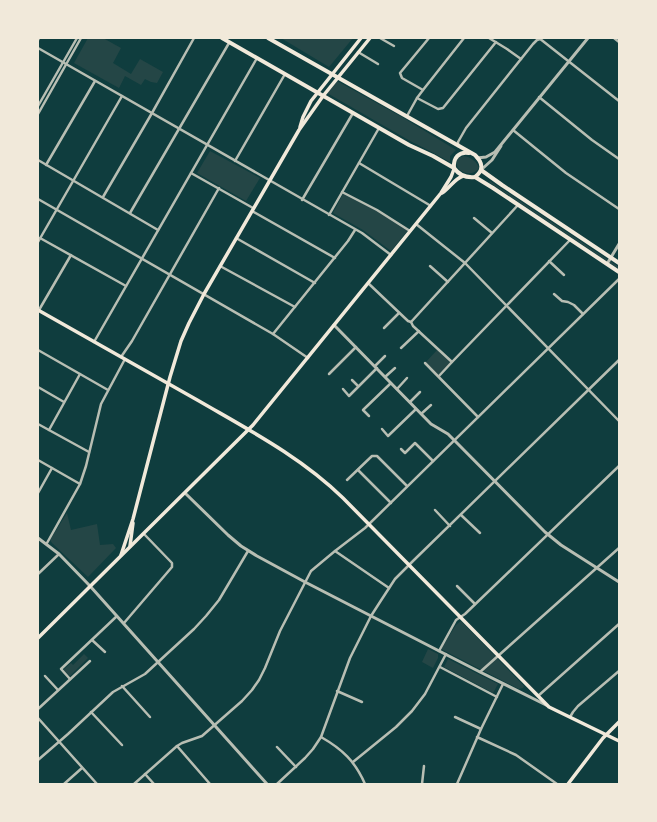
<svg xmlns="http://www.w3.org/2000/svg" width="657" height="822" font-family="Rubik,sans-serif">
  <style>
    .green { fill: #244646 }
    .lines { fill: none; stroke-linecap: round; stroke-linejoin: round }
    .minor { stroke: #b8beb3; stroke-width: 2.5 }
    .tertiary { stroke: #b8beb3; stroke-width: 3 }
    .secondary { stroke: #f1e9da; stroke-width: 3.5 }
    .primary { stroke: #f1e9da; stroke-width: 4 }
  </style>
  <rect width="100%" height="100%" fill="#0f3d3e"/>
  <!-- green -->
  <g class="green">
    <path d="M88 38H103L121 48 113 63 131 74 140 59 163 72 157 83 151 82 145 79 141 85 125 76 119 88 74 63Z"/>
    <path d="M281 38H353L329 67Z"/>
    <path d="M337 81 402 117 456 150 450 156V162L426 149 412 142 327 93Z"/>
    <path d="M210 151 260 178 246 201 197 173Z"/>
    <path d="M464 156C471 157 477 162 479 168 472 179 451 171 458 158Z"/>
    <path d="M490 181 619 267V269L489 182Z"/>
    <path d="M343 194 377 211 408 230 391 251 363 230 333 213Z"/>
    <path d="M438 349 452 362 439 376 425 363Z"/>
    <path d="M67 513 71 530 97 524 100 545 113 544 116 548 88 577 52 543 50 540Z"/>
    <path d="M461 621 522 684 524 686 523 688 519 689 441 649 456 625Z"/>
    <path d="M428 649 438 654V658L433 668 422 662Z"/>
    <path d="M84 654 88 658 70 676 64 671V669L71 663 73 665Z"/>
    <path d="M448 659 498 684 493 693 444 667Z"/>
  </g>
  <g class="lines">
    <!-- minor -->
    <g class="minor">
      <path d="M380 38 394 46"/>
      <path d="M489 38 507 49 521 59"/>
      <path d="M539 38 619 101"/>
      <path d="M614 38 619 42"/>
      <path d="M38 40 39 38"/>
      <path d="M38 48 362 233 391 255"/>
      <path d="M358 52 378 64"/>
      <path d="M423 90 402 78 400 73 429 38"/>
      <path d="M539 97 592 140 619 159"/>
      <path d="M417 98 438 109 443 108 496 42"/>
      <path d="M38 106 77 38"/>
      <path d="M38 114 81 38"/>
      <path d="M407 116 417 98 423 90 464 38"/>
      <path d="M513 130 566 173 619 209"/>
      <path d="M458 146V142L466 128 533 44 537 40 540 39"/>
      <path d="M38 160 158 230"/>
      <path d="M235 161 285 74"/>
      <path d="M359 163 431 206"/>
      <path d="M46 165 95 81"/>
      <path d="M191 173 253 208"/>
      <path d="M342 192 377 210 410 231"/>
      <path d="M103 197 152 113 194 38"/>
      <path d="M38 199 273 334 308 358"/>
      <path d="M302 200 353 113"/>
      <path d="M252 211 335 258"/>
      <path d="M130 213 229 43"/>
      <path d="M329 215 379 128"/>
      <path d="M474 218 492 233"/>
      <path d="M416 224 465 263 619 421"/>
      <path d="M40 238 126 286"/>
      <path d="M236 238 315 283"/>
      <path d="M38 242 122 96"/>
      <path d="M549 261 564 275"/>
      <path d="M220 266 295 307"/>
      <path d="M430 266 448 282"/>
      <path d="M368 283 408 321 411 322 413 326 452 362"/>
      <path d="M554 294 562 301 568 302 574 305 583 314"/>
      <path d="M39 310 71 255"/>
      <path d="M411 322 518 205"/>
      <path d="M384 328 399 313"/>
      <path d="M273 334 348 241 355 230"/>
      <path d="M94 342 257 58"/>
      <path d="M401 348 419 331"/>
      <path d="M38 350 108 390"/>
      <path d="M121 357 132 341 219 188"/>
      <path d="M425 363 478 417"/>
      <path d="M375 366 385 356"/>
      <path d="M329 374 356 347"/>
      <path d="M439 376 452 362 570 240"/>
      <path d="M385 377 395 368"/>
      <path d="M352 380 358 386"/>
      <path d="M38 387 64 402"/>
      <path d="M343 389 349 396 377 368"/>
      <path d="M397 389 407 378"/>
      <path d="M410 402 420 392"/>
      <path d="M421 414 431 405"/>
      <path d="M369 416 363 410 391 383"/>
      <path d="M38 424 89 452"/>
      <path d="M382 429 388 436 416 409"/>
      <path d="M49 430 80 374"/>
      <path d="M401 449 405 453 415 443 433 461"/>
      <path d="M38 460 80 484"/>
      <path d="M358 470 391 503"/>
      <path d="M347 480 372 456H377L407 486"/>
      <path d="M38 493 52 468"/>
      <path d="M435 510 450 526"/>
      <path d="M461 515 480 533"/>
      <path d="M47 543 80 484 86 466 101 404 125 359"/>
      <path d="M335 551 389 588"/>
      <path d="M38 574 59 554"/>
      <path d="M457 586 475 604"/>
      <path d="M124 623 172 567V563L144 534"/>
      <path d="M92 640 105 652"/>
      <path d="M439 651 456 620 465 614 619 466"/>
      <path d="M440 667 497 697"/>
      <path d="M480 672 619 548"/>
      <path d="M45 676 58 690"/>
      <path d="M70 679 61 669 117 616"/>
      <path d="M122 686 150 717"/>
      <path d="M337 691 362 702"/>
      <path d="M538 696 619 624"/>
      <path d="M38 709 90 661"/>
      <path d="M91 712 122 745"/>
      <path d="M455 717 481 729"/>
      <path d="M570 717 573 712 578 706 619 671"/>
      <path d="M38 718 97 784"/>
      <path d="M321 737C342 749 355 761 365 784"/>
      <path d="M477 737 516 755 557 784"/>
      <path d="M177 746 210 784"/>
      <path d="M277 747 296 767"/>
      <path d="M38 760 68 734 113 692 145 674 194 629 206 616 219 600 248 551"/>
      <path d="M353 762 396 727 412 711 425 694 446 654"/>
      <path d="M145 774 154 784"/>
      <path d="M64 784 82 768"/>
      <path d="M134 784 177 746 182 743 202 736 242 701 252 690 259 680 265 668 280 631 311 571 335 551 365 528 619 279"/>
      <path d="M277 784 305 758 313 749 321 737 350 658 371 616 380 602 395 579 413 561 619 360"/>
      <path d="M422 784 424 766"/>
      <path d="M457 784 481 729 503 684"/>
    </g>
    <!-- tertiary -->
    <g class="tertiary">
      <path d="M477 158 486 157 495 152 588 38"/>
      <path d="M482 169 492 160 501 146"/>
      <path d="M607 264 619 244"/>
      <path d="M334 325 431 424 448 434 457 443 545 532 561 545 619 582"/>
      <path d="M185 493 228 535 241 546 257 556 305 582 480 672 546 705"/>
      <path d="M38 538 59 554 90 586 267 784"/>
    </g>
    <!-- secondary -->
    <g class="secondary">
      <path d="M300 127 303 117 311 101 361 38"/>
      <path d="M442 193C450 188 454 179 463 176"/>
      <path d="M38 310C92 340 145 371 199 401 249 430 301 457 343 498L549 707 619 741"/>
      <path d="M130 546 133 523"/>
      <path d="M121 555 133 519 170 377 181 341 189 323 204 294 299 130 323 96 370 38"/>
      <path d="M38 638 253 425 441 193 451 177 454 169"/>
      <path d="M568 784 603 738 619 722"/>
    </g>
    <!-- primary -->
    <g class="primary">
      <path d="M222 38 409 145 433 156 454 168"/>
      <path d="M268 38 475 155C483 163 484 170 475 177 466 178 459 175 454 168 453 158 459 151 469 153"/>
      <path d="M481 170 502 185 619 263"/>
      <path d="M475 177 493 188 619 272"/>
    </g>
  </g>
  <!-- border -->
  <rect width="657" height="822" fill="none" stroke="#f1e9da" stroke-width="78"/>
</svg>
